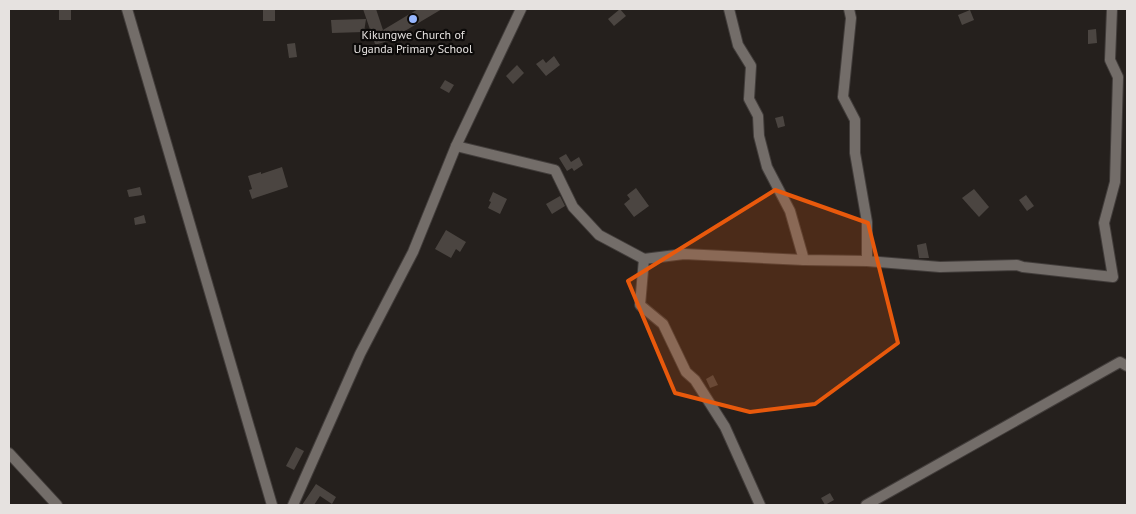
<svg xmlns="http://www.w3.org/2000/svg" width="1136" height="514" font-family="'PT Sans',sans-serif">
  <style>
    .building { fill: #4b4541 }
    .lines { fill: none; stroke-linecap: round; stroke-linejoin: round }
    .minor-casing { stroke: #423d3b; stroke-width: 12 }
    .minor { stroke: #736d69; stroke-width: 10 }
    .marked { fill: #e8590c; fill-opacity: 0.2; stroke: #e8590c; stroke-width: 4; stroke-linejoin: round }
    .poi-dot { fill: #97b6fd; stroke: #0c0a09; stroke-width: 2 }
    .labels { text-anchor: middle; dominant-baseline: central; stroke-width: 4.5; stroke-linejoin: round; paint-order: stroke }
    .poi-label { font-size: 12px; fill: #e6e2e0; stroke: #0c0a09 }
  </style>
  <rect width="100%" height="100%" fill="#25201d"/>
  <!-- building -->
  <g class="building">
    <path d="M263 9 275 10V21H263Z"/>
    <path d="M363 9H376L383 30 418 9H442L388 41 378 44H375Z"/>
    <path d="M620 9 626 16 614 26 608 19Z"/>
    <rect x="59" y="10" width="12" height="10"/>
    <path d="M970 10 974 20 962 25 958 15Z"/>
    <path d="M366 19 364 32 332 33 331 20Z"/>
    <path d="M1096 29 1097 43 1088 44V30Z"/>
    <path d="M295 43 297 57 289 58 287 44Z"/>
    <path d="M554 56 560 65 546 76 536 64 543 59 546 63Z"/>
    <path d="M517 65 524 73 513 84 506 76Z"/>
    <path d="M445 80 454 85 449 93 440 88Z"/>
    <path d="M783 116 785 126 778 128 775 118Z"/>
    <path d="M566 154 571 162 579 157 583 165 574 171 572 168 567 171 559 158Z"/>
    <path d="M282 167 288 187 252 199 249 190 252 189 248 176 261 172V174Z"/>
    <path d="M140 187 142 195 129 197 127 190Z"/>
    <path d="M636 188 649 206 634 217 624 204 630 199 627 195Z"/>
    <path d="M974 189 989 207 979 217 962 198Z"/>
    <path d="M493 192 507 199 500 214 488 208 491 202 489 201Z"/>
    <path d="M1026 195 1034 206 1027 211 1019 200Z"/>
    <path d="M560 196 565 206 552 214 546 204Z"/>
    <path d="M144 215 146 223 135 225 134 218Z"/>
    <path d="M446 230 466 242 460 252 456 249 451 258 435 249Z"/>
    <path d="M926 243 929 258H919L917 245Z"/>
    <path d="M713 375 718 385 710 388 706 379Z"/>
    <path d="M296 447 304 451 294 470 286 466Z"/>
    <path d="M316 484 336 497 332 504 320 496 314 505H302Z"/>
    <path d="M830 493 834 500 825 505 821 498Z"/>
  </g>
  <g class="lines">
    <defs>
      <g id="minor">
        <path d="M127 9 272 505"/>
        <path d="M729 9 738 45 751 66 749 99 758 116 759 136 767 167 790 211 804 260 867 261 940 267 1017 265 1023 267 1113 277 1104 223 1115 182 1118 77 1110 60 1112 9"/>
        <path d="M849 9 851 18 843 97 855 120V153L867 222V261"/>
        <path d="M456 146 555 170 573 207 599 235 644 259"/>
        <path d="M9 453 57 505"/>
        <path d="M293 505 360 354 413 252 456 146 521 9"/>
        <path d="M760 505 725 427 695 380 686 372 663 324 640 305 644 259 684 254 804 260"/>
        <path d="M866 505 1120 362 1127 366"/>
      </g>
    </defs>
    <!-- minor casing -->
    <use href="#minor" class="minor-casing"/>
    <!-- minor -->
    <use href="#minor" class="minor"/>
  </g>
  <!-- marked area -->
  <path class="marked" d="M775 190 868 223 898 343 815 404 750 412 675 393 628 281Z"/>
  <!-- markers -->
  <circle class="poi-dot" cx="413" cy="19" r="5"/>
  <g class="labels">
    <!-- poi labels -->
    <g class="poi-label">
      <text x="413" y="34">Kikungwe Church of<tspan x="413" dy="14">Uganda Primary School</tspan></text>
    </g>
  </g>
  <!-- border -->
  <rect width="1136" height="514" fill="none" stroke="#e6e2e0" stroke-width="20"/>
</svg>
